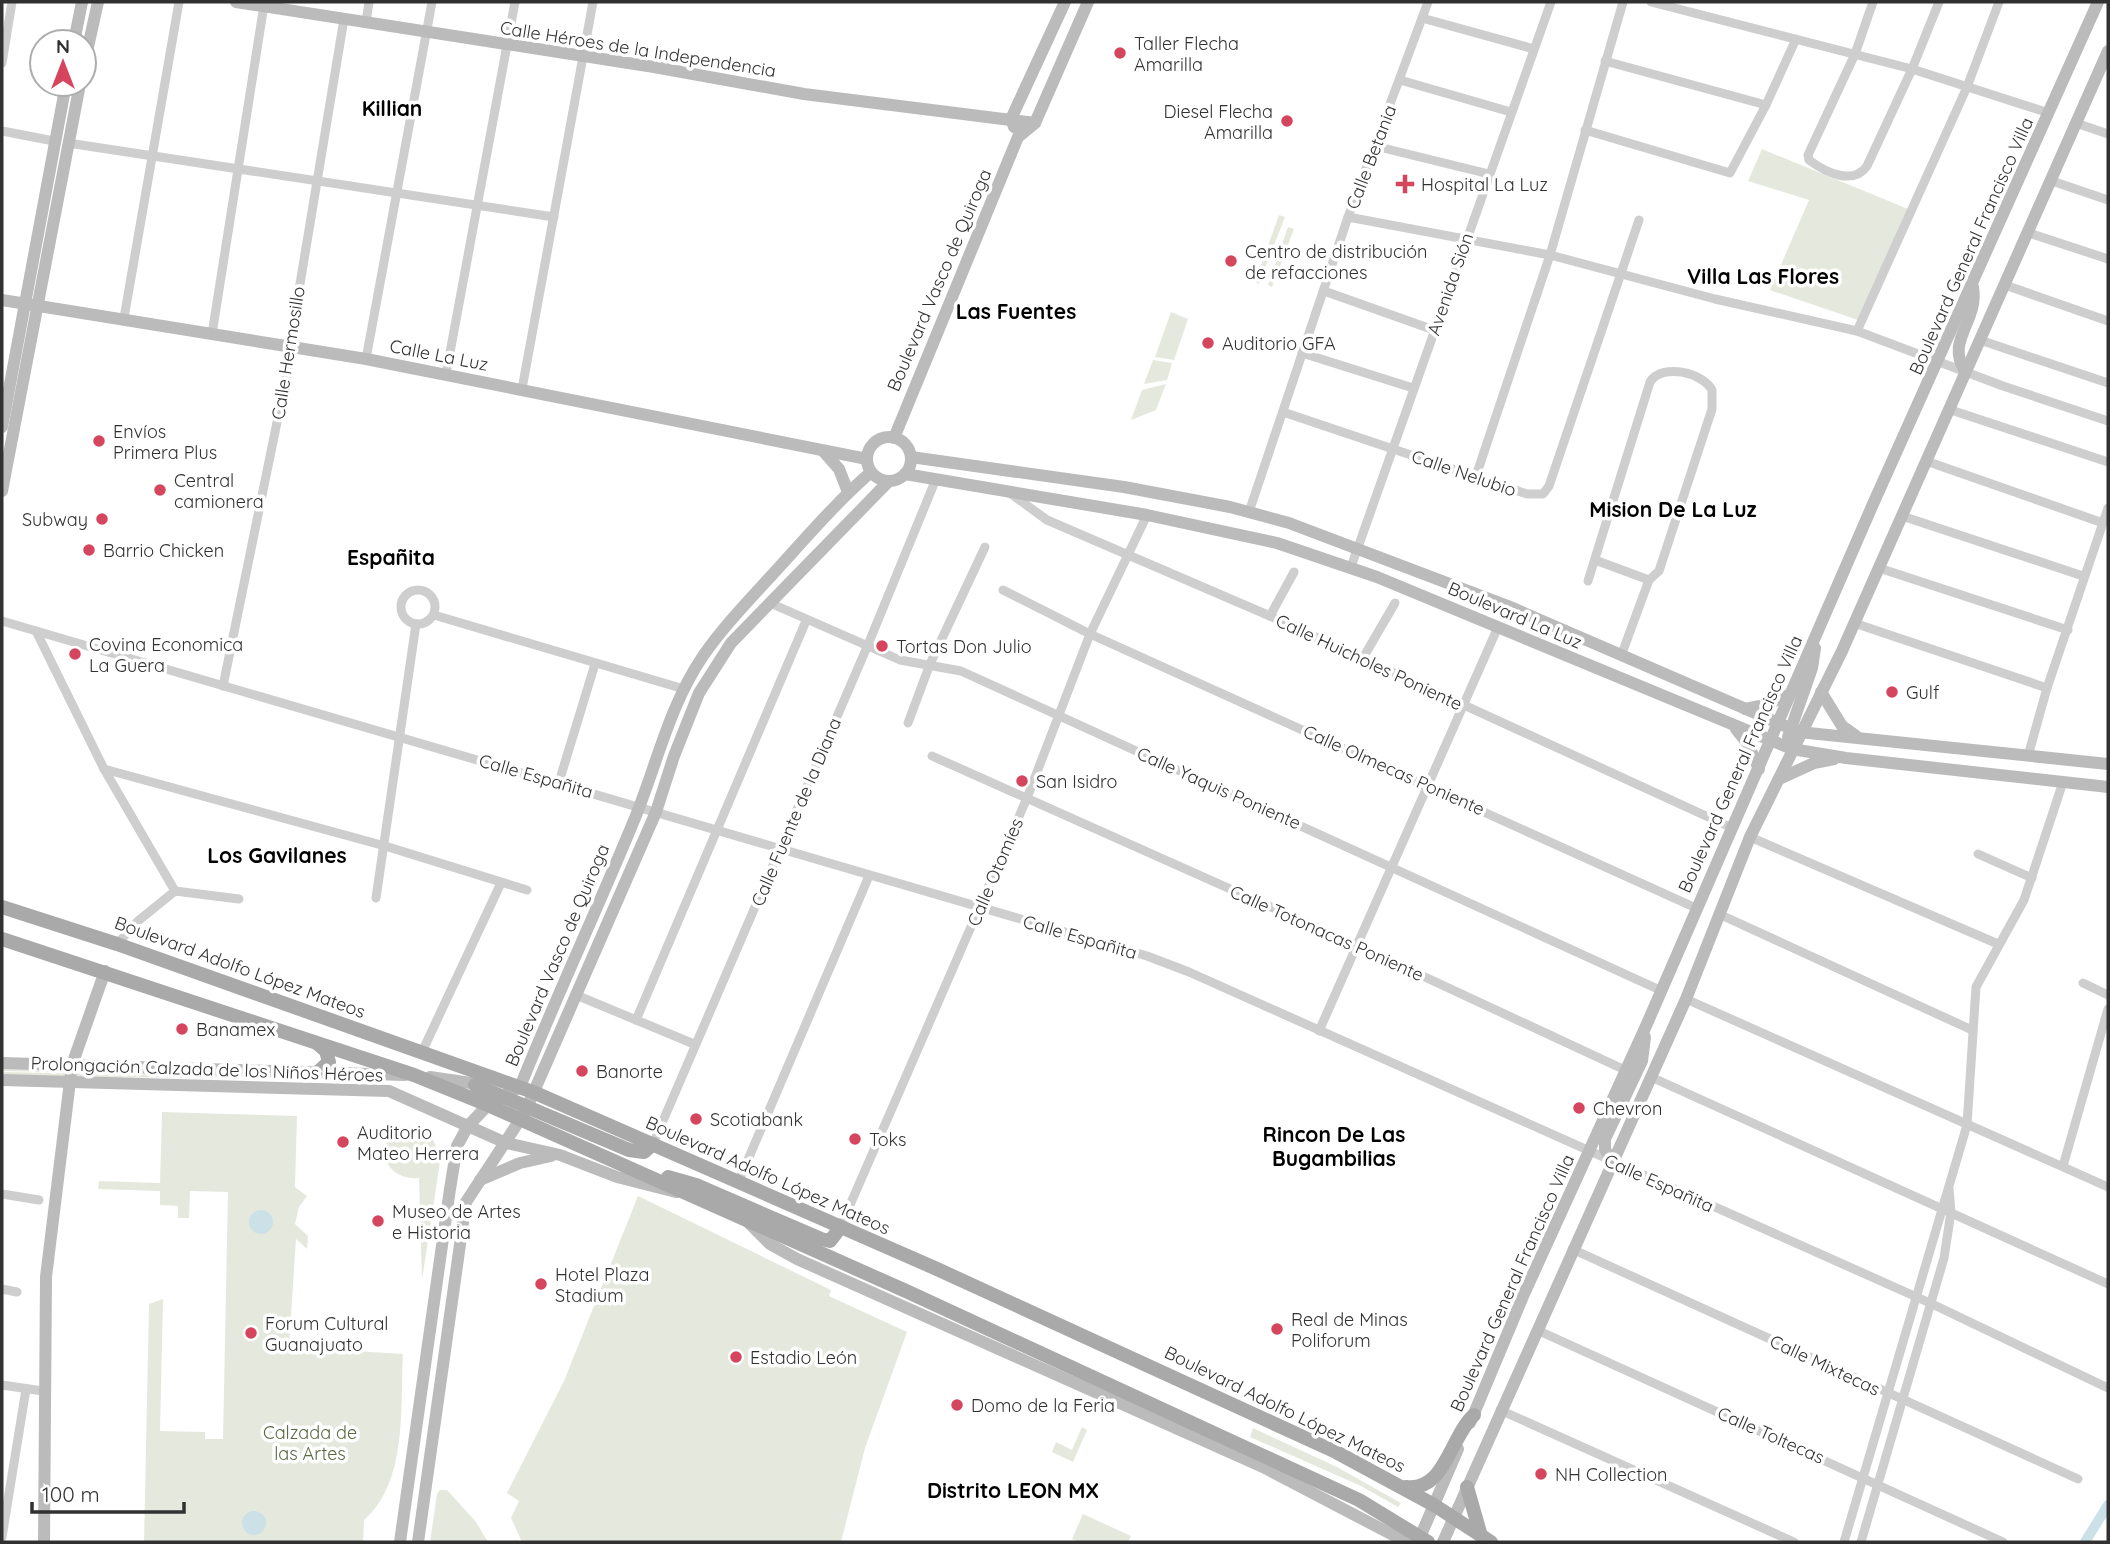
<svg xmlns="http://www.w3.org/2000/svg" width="2110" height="1544" font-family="Quicksand,sans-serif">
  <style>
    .green { fill: #e5e9dd }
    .water { fill: #cce0e8 }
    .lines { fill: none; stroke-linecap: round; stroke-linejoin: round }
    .canal { stroke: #cce0e8; stroke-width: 10 }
    .street { stroke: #cecece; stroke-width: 9 }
    .secondary { stroke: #bbb; stroke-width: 12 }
    .primary { stroke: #a9a9a9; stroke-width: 14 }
    .poi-dot { fill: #d5465e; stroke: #fff; stroke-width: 2.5 }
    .labels { text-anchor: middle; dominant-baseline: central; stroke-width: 7; stroke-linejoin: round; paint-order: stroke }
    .poi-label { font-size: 18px; fill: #313131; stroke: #fff; text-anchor: start }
    .street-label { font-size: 18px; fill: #313131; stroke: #fff }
    .park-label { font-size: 18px; fill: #586942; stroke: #fff }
    .quarter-label { font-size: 21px; font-weight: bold; fill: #000; stroke: #fff }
  </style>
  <rect width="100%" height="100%" fill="#fff"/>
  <!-- green -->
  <g class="green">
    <path d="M1762 149 1908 209 1858 320 1770 290 1809 200 1748 181Z"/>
    <path d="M1279 215 1285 217 1259 284 1255 282Z"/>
    <path d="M1288 227 1294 229 1272 287 1268 285Z"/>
    <path d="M1171 312 1188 319 1174 360 1155 357Z"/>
    <path d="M1153 360 1172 363 1167 380 1144 384Z"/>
    <path d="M1166 384 1156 410 1131 420 1142 390Z"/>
    <path d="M2 1067 290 1077 2 1078V1072L239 1076 2 1071Z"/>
    <path d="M162 1112 297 1116 295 1187 307 1196 299 1207 295 1224 308 1236 307 1249 296 1239 289 1347 403 1354C400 1407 408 1482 364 1520L363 1542H144L149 1304 163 1299 160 1431 205 1432V1439H223L228 1192 190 1191 189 1218H178V1206L160 1205V1191L98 1189 99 1181 160 1183Z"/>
    <path d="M409 1126C429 1128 439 1141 436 1161L440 1162 422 1280 419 1178C380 1181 371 1135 409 1126Z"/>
    <path d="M638 1196 831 1290 829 1296 907 1332 865 1448 841 1542H522L511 1518 519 1501 507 1493 564 1381Z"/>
    <path d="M1082 1427 1087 1430 1073 1462 1052 1452 1056 1442 1072 1450Z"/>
    <path d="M1253 1428 1337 1467 1401 1503 1398 1507 1361 1486 1250 1437Z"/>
    <path d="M440 1490H447L476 1522 488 1542H430L437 1494Z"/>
    <path d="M1083 1514 1131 1536 1128 1542H1080L1072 1539Z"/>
  </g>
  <!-- water -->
  <g class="water">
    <circle cx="261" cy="1222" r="12"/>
    <circle cx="254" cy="1523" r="12"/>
  </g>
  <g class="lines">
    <!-- canal -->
    <path class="canal" d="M2085 1542 2108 1505"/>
    <!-- street -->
    <g class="street">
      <path d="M1651 2 1912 69 2049 113"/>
      <path d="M1873 2 1855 54 1808 155 1809 160C1825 172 1853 186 1867 166L1912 69 1939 2"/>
      <path d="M1422 18 1534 49"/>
      <path d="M366 22 369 2"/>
      <path d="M1605 61 1766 105"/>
      <path d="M2 63 12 2"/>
      <path d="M1400 80 1511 112"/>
      <path d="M2076 123 2108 134"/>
      <path d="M1585 130 1730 173 1766 105 1796 39"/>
      <path d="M2 131 54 141"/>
      <path d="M68 143 554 217"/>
      <path d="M1375 146 1489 174"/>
      <path d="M2052 181 2108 200"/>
      <path d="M1348 217 1550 255 1715 299 1857 331 2003 386 2108 421"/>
      <path d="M2029 233 2108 259"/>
      <path d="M2005 285 2108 321"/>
      <path d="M1324 291 1434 330"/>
      <path d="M124 318 179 2"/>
      <path d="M1857 331 1967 87 1999 2"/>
      <path d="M212 334 264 5"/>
      <path d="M1980 340 2108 383"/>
      <path d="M1302 353 1413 388"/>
      <path d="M366 359 432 2"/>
      <path d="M446 374 515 2"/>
      <path d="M522 389 593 2"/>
      <path d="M1948 409 2108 462"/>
      <path d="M1283 412 1527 494H1543L1549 486 1639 220"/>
      <path d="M1926 461 2103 523"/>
      <path d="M1476 476 1550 255 1623 2"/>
      <path d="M1010 493 1047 520 1270 616 1730 827"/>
      <path d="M1249 512 1348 217 1428 2"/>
      <path d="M1902 516 2083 576"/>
      <path d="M1351 567 1551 2"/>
      <path d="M1879 568 2068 630"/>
      <path d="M1588 581 1650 382C1662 363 1702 372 1712 390V409L1659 571 1649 580 1595 560"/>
      <circle cx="418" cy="607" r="17"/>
      <path d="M1003 590 1090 634 1696 908"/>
      <path d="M770 603 900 660 961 671 1662 991"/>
      <path d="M434 615 684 689"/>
      <path d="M1270 616 1294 572"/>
      <path d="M2 621 1147 956 1189 972 1930 1303 2108 1388"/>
      <path d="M1854 623 2047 688"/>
      <path d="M36 631 104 769 175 891"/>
      <path d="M1621 656 1649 580"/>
      <path d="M1363 658 1395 603"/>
      <path d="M223 686 292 349V332L344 19"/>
      <path d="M908 723 930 664 985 547"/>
      <path d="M932 756 1356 945 1625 1070"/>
      <path d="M2028 756 2047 688 2108 508"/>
      <path d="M104 769 385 846 527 890"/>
      <path d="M559 782 595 664"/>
      <path d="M1750 837 1998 944"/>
      <path d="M1978 854 2032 878"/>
      <path d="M175 891 239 899"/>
      <path d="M376 898 416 624"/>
      <path d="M1721 915 1972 1030"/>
      <path d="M117 944 138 921 175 891"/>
      <path d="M2083 983 2108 995"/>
      <path d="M576 995 694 1044"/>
      <path d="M1686 999 2108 1187"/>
      <path d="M636 1020 806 621"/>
      <path d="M1319 1031 1498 627"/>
      <path d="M422 1052 501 883"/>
      <path d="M1651 1077 2108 1284"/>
      <path d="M653 1144 867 647 936 479"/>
      <path d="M2063 1166 2108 1009"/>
      <path d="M738 1183 869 876"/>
      <path d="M2 1194 39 1200"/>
      <path d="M840 1228 1027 798 1090 634 1147 515"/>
      <path d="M1572 1249 2078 1479"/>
      <path d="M2 1289 17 1292"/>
      <path d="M1537 1330 2003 1542"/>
      <path d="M2 1385 43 1391"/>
      <path d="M1500 1410 1794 1542"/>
      <path d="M2 1537 26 1389"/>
      <path d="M1844 1542 1967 1125 1976 987 2024 900 2063 782"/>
      <path d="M1861 1542 1944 1258 1951 1212 1949 1189"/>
    </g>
    <!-- secondary -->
    <g class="secondary">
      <path d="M236 2 654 67 804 94 1035 123"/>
      <path d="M74 42 82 2"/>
      <path d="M84 65 98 2"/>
      <path d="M1014 127 1011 119 1065 2"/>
      <path d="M2 300 366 359 867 459"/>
      <path d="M1965 371C1945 340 1979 322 1973 287"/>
      <path d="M2 427 66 84"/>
      <circle cx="889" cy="459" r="22"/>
      <path d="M894 438 1018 137 1035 123 1088 2"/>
      <path d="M824 452 839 469 848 492"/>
      <path d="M911 457 1124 487 1230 507 1289 523 1508 606 1799 732 2108 764"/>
      <path d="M905 474 1147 515 1277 543 1377 577 1792 749 1846 758 2108 787"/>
      <path d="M2 491 80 84"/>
      <path d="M1821 692 1842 726 1856 736"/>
      <path d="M1745 709 1765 705 1791 694"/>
      <path d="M1736 729 1748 744 1759 769"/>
      <path d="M1788 737 1812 668 1815 648"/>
      <path d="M1779 779 1814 763 1834 759"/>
      <path d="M2 1063 405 1075"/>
      <path d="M430 1077 484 1085"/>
      <path d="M2 1080 389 1091 506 1143 560 1155 617 1177 676 1192"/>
      <path d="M1611 1162 1605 1149V1139L1642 1061 1645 1037"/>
      <path d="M480 1180 520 1163 551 1156"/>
      <path d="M749 1223 770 1244 797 1259 1263 1467 1393 1535 1420 1538"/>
      <path d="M1470 1423 1524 1294 1646 1026 1873 504 2098 2"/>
      <path d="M44 1542 46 1277 72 1065 105 971"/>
      <path d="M400 1542 450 1189 457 1146 468 1126 488 1105 520 1087C556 997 598 908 635 818 657 764 669 706 703 656 726 623 755 594 782 564 811 532 839 500 871 472"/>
      <path d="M418 1542 466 1202 525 1112 656 812 674 756 699 693 731 643 889 481"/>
      <path d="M1418 1542 1458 1449"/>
      <path d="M1443 1542 1686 999 1750 837 1842 651 2108 51"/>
    </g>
    <!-- primary -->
    <g class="primary">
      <path d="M2 907 117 944 533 1092 937 1269 1336 1452 1434 1505 1491 1542"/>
      <path d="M2 939 414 1075 488 1105 906 1291 1359 1500 1428 1542"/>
      <path d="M318 1044 326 1051 329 1062 318 1072"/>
      <path d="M475 1085 629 1150 644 1152 653 1144"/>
      <path d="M668 1177 696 1185 821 1239 830 1241 840 1228"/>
      <path d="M1406 1487C1445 1492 1450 1437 1474 1415"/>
      <path d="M1467 1487 1481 1536"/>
    </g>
  </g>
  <!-- markers -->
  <g class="poi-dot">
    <circle cx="1120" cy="53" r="7"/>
    <circle cx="1287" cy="121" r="7"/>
    <path d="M1401.5 173.5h7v7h7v7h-7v7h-7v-7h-7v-7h7z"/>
    <circle cx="1231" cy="261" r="7"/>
    <circle cx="1208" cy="343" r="7"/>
    <circle cx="99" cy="441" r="7"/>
    <circle cx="160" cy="490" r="7"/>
    <circle cx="102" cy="519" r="7"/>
    <circle cx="89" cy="550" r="7"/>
    <circle cx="882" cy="646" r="7"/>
    <circle cx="75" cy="654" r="7"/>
    <circle cx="1892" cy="692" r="7"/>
    <circle cx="1022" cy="781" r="7"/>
    <circle cx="182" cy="1029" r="7"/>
    <circle cx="582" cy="1071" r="7"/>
    <circle cx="1579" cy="1108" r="7"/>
    <circle cx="696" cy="1119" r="7"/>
    <circle cx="855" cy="1139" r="7"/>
    <circle cx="343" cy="1142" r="7"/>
    <circle cx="378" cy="1221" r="7"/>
    <circle cx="541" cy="1284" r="7"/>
    <circle cx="1277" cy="1329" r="7"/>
    <circle cx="251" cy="1333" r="7"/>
    <circle cx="736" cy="1357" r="7"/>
    <circle cx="957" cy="1405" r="7"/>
    <circle cx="1541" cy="1474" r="7"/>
  </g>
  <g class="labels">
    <!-- poi labels -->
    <g class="poi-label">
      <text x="1134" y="43">Taller Flecha<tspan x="1134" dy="21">Amarilla</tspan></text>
      <text x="1273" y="111" text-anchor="end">Diesel Flecha<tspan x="1273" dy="21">Amarilla</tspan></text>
      <text x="1421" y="184">Hospital La Luz</text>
      <text x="1245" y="251">Centro de distribución<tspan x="1245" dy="21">de refacciones</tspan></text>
      <text x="1222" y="343">Auditorio GFA</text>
      <text x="113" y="431">Envíos<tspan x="113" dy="21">Primera Plus</tspan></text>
      <text x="174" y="480">Central<tspan x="174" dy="21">camionera</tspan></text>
      <text x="88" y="519" text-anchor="end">Subway</text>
      <text x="103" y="550">Barrio Chicken</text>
      <text x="89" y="644">Covina Economica<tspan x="89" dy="21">La Guera</tspan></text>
      <text x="896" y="646">Tortas Don Julio</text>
      <text x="1906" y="692">Gulf</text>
      <text x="1036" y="781">San Isidro</text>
      <text x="196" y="1029">Banamex</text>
      <text x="596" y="1071">Banorte</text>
      <text x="1593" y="1108">Chevron</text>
      <text x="710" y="1119">Scotiabank</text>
      <text x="357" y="1132">Auditorio<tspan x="357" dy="21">Mateo Herrera</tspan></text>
      <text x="869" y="1139">Toks</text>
      <text x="392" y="1211">Museo de Artes<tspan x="392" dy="21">e Historia</tspan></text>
      <text x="555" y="1274">Hotel Plaza<tspan x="555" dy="21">Stadium</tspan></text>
      <text x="1291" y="1319">Real de Minas<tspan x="1291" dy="21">Poliforum</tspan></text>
      <text x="265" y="1323">Forum Cultural<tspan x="265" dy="21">Guanajuato</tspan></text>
      <text x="750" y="1357">Estadio León</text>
      <text x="971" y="1405">Domo de la Feria</text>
      <text x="1555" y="1474">NH Collection</text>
    </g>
    <!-- street labels -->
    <g class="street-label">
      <text transform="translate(638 49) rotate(9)">Calle Héroes de la Independencia</text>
      <text transform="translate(1371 157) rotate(-69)">Calle Betania</text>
      <text transform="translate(1971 246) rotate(-66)">Boulevard General Francisco Villa</text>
      <text transform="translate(939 280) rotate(-67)">Boulevard Vasco de Quiroga</text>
      <text transform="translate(1450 284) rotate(-71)">Avenida Sión</text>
      <text transform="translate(288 353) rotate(-81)">Calle Hermosillo</text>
      <text transform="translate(439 355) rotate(11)">Calle La Luz</text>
      <text transform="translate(1464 473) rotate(19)">Calle Nelubio</text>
      <text transform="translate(1515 615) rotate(23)">Boulevard La Luz</text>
      <text transform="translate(1369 662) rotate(25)">Calle Huicholes Poniente</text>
      <text transform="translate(1740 764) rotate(-66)">Boulevard General Francisco Villa</text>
      <text transform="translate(1394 770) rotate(24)">Calle Olmecas Poniente</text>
      <text transform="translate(536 776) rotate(16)">Calle Españita</text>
      <text transform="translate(1219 788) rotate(24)">Calle Yaquis Poniente</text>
      <text transform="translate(796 812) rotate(-67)">Calle Fuente de la Diana</text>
      <text transform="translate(995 872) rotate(-67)">Calle Otomíes</text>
      <text transform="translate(1327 933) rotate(24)">Calle Totonacas Poniente</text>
      <text transform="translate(1080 937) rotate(16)">Calle Españita</text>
      <text transform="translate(557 955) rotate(-67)">Boulevard Vasco de Quiroga</text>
      <text transform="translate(240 967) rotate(20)">Boulevard Adolfo López Mateos</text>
      <text transform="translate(207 1069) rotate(2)">Prolongación Calzada de los Niños Héroes</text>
      <text transform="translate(768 1175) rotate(24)">Boulevard Adolfo López Mateos</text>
      <text transform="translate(1659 1183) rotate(24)">Calle Españita</text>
      <text transform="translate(1512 1283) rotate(-66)">Boulevard General Francisco Villa</text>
      <text transform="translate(1825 1365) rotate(25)">Calle Mixtecas</text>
      <text transform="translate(1285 1409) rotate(26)">Boulevard Adolfo López Mateos</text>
      <text transform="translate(1771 1435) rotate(24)">Calle Toltecas</text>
    </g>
    <!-- park labels -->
    <g class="park-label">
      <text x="310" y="1432">Calzada de<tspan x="310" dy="21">las Artes</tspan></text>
    </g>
    <!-- quarter labels -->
    <g class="quarter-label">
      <text x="392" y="108">Killian</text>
      <text x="1763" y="276">Villa Las Flores</text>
      <text x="1016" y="311">Las Fuentes</text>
      <text x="1673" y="509">Mision De La Luz</text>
      <text x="391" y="557">Españita</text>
      <text x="277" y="855">Los Gavilanes</text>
      <text x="1334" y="1134">Rincon De Las<tspan x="1334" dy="24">Bugambilias</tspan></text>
      <text x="1013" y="1490">Distrito LEON MX</text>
    </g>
  </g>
  <!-- border -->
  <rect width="2110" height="1544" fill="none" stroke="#313131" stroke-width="7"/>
  <!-- north arrow -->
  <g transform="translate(63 63)"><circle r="33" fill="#ffffff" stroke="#adadad" stroke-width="2"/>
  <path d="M0-5L12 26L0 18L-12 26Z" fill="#d5465e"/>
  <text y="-10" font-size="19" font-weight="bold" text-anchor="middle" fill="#313131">N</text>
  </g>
  <!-- scale -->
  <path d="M32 1502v10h152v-10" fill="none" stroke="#313131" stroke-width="3.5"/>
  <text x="42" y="1502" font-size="21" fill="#313131" stroke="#ffffff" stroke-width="5" paint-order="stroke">100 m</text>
</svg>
